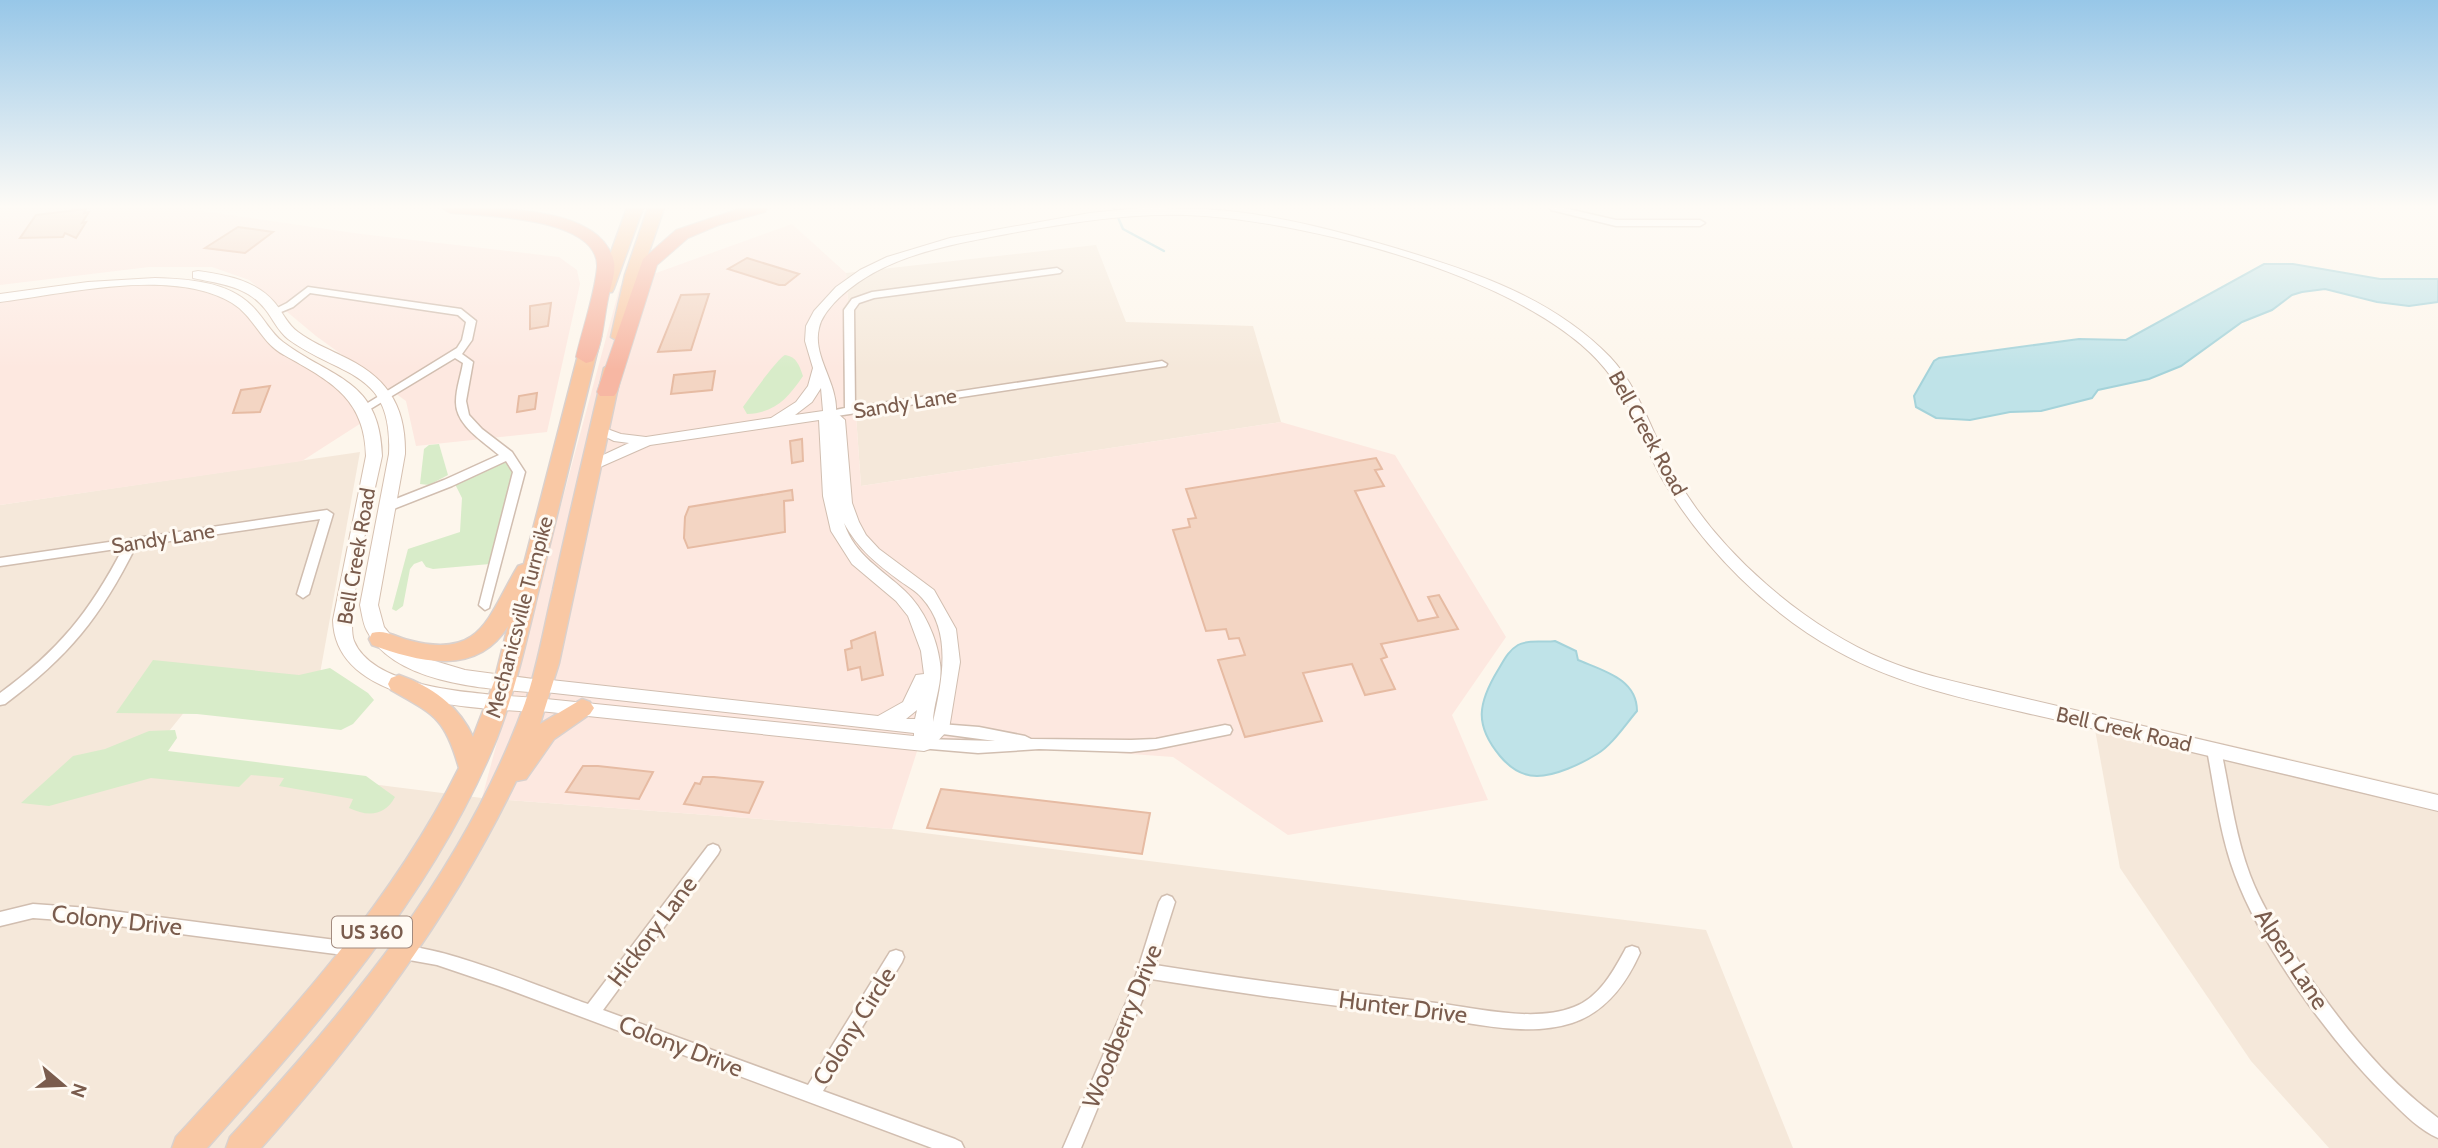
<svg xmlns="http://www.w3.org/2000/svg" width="2438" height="1148" font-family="Cabin,sans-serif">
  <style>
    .residential { fill: #f5e8da }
    .commercial { fill: #fde8e0 }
    .green { fill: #d8ecc9 }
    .water { fill: #bfe3e8; stroke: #a5d3da; stroke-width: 2 }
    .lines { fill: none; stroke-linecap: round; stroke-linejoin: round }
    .stream { stroke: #a5d3da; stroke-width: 2.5 }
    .building { fill: #f3d5c3; stroke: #e6bba3; stroke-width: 2 }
    .minor-casing { stroke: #d1beb0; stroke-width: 3 }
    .tertiary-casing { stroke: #d1beb0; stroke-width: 2 }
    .secondary-casing { stroke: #d6c0b0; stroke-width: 2 }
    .trunk-casing { stroke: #dad1cd; stroke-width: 3 }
    .motorway-casing { stroke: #dad1cd; stroke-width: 2 }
    .minor { fill: #fff; fill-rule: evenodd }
    .tertiary { fill: #fff; fill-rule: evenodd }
    .secondary { fill: #fff; fill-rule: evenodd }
    .trunk { fill: #f9c8a4; fill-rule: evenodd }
    .motorway { fill: #f7b7a3; fill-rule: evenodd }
    .labels { text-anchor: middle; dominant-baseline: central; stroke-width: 6; stroke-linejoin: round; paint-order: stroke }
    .shield { fill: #fffaf3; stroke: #a28b7f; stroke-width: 2 }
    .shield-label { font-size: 19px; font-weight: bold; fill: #7a5c4d }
    .street-label { font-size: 21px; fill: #7a5c4d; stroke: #fffaf3 }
    .near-street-label { font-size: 24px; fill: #7a5c4d; stroke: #fffaf3 }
  </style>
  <rect width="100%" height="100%" fill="#fdf6ec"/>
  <!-- residential -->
  <g class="residential">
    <path d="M1096 245 1126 322 1253 326 1281 422 861 486 846 273Z"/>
    <path d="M360 452 319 679 190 705 149 756 482 798 892 829 1706 930 1793 1148H0V505Z"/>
    <path d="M2092 713 2438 793V1148H2329L2251 1061 2120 868Z"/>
  </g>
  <!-- commercial -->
  <g class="commercial">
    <path d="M0 208H182L361 234 559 257 577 270 580 284 547 432 416 446 406 401 316 336 249 280 212 267H149L0 285Z"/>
    <path d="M792 224 846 273 861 486 1281 422 1395 455 1506 637 1452 715 1488 800 1288 835 1173 757 921 739 892 829 482 798 620 286Z"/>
    <path d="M158 282 227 294 260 328 320 368 369 418 302 461 0 505V298Z"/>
  </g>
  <!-- green -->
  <g class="green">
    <path d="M785 355C797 357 799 365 803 376 788 398 775 413 747 414L743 407C749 398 779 357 785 355Z"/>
    <path d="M439 444 448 475 429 485 420 484 424 449 429 445Z"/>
    <path d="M502 462 509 463 514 473 490 564 433 569 426 567 422 561 414 564 410 569 403 606 396 611 392 609 408 549 460 532 462 498 455 484Z"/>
    <path d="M153 660 299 675 330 668 368 693 374 700 353 724 341 730 197 714 116 713Z"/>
    <path d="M175 730 177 738 168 751 366 776 395 797C385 816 368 817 349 808L353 799 279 786 284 778 251 775 239 787 151 778 49 806 21 803 73 756 105 749 149 731Z"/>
  </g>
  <!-- water -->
  <g class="water">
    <path d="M2264 264H2293L2380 279H2438V302L2409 306 2377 302 2325 289 2302 292 2292 295 2272 310 2242 322 2181 366 2149 379 2098 390 2092 398 2041 411 2010 412 1970 420 1936 418 1916 407 1914 396 1934 361 1939 358 2079 339 2126 340Z"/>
    <path d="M1555 641 1576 651 1578 660C1604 671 1637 679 1637 711 1625 725 1612 745 1597 754 1581 764 1555 776 1537 776 1521 776 1510 768 1500 756 1474 725 1478 703 1498 670 1504 660 1508 651 1518 645 1528 639 1544 643 1555 641Z"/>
  </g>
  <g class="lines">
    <!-- stream -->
    <path class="stream" d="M1114 208 1123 229 1164 251"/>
  </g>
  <!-- building -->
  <g class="building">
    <path d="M86 209 84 213 89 212 82 223 86 222 76 238 65 233 63 237 20 238 36 215Z"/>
    <path d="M238 227 273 232 245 253 205 248Z"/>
    <path d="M747 258 799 274 785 285H779L728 269Z"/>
    <path d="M709 294 691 350 658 352 681 295Z"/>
    <path d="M551 303 548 326 530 329V306Z"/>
    <path d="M715 371 712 390 671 394 674 375Z"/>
    <path d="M270 386 260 412 233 413 241 390Z"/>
    <path d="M537 393 535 409 517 412 519 396Z"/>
    <path d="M802 439 803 461 792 463 790 441Z"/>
    <path d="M1376 458 1382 469 1375 470 1384 486 1355 491 1418 621 1438 617 1428 597 1439 595 1458 629 1381 644 1387 657 1381 659 1395 689 1365 695 1352 664 1303 673 1322 721 1245 737 1218 660 1245 655 1239 638 1229 639 1226 629 1206 631 1173 530 1190 527 1188 519 1196 518 1186 489Z"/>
    <path d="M792 490 793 500 784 501 785 532 688 548 684 538 685 517 689 507Z"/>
    <path d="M875 632 883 675 862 680 860 667 848 670 845 650 852 648 851 641Z"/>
    <path d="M583 766H598L653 772 639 799 566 792Z"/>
    <path d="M703 777H714L763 782 749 813 684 804 695 783 700 784Z"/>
    <path d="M941 789 1150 813 1142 854 927 828Z"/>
  </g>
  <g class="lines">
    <defs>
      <g id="minor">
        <path d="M1550 208H1564L1616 220H1700L1705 223 1700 226H1616L1551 210Z"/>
        <path d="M1057 268 1062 271 1060 273 874 298 859 303 854 310 855 407 1162 361 1167 364 1166 366 830 417 825 414 826 412 845 408 844 310 852 299 872 292Z"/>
        <path d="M308 287 461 309 476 321 472 340 462 354 473 362 466 401 469 415 482 429 512 452 525 472 489 608 485 610 479 605 513 472 506 461 452 486 391 510 387 511 381 507 383 504 444 480 499 455C483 441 455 425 456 401 456 388 461 376 463 363L455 358 367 411 363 412 358 409 457 348 462 340 466 322 458 315 310 293 293 307 274 315 269 312 287 303Z"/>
        <path d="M327 510 333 514 309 594 303 598 297 594 320 519 136 546C100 618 69 656 5 704L0 705V693C58 651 90 612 123 548L0 566V558Z"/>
        <path d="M940 724 979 727 1025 736 1031 739 1131 740 1156 739 1225 725 1230 726 1232 730 1230 734 1225 735 1156 749 1131 752 1039 749 978 753 919 748 917 744 919 740 924 739 995 741 935 733 933 729 935 725Z"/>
        <path d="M2214 744 2219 746 2221 750C2230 792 2235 835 2250 875 2262 907 2281 935 2300 963 2338 1020 2382 1077 2438 1118V1138C2420 1130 2405 1115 2392 1102 2334 1046 2263 950 2235 875 2220 835 2215 792 2207 750L2209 746Z"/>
        <path d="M713 844 718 846 720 850 718 854 603 1010 808 1085 890 952 896 950 902 952 904 957 902 962 823 1091 955 1139 961 1142 964 1148H932L499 986 437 965 398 958 396 953 398 948C424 938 556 993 588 1004L708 846Z"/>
        <path d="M1167 895 1172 897 1175 902 1155 965C1249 980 1342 992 1436 1003 1477 1008 1535 1023 1574 1007 1600 997 1614 970 1626 948L1632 946 1638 948 1640 953C1626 984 1606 1012 1572 1023 1528 1037 1479 1024 1435 1018 1340 1007 1245 994 1151 979L1081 1148H1063L1131 991 1159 902 1162 897Z"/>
        <path d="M33 904 89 908 359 943 365 945 367 950 365 955 359 957 89 922 33 918 0 926V912Z"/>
      </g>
      <path id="tertiary" d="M1139 208C1169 208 1199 208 1229 211 1285 217 1341 232 1395 248 1472 271 1552 297 1610 357 1642 391 1653 438 1676 477 1719 553 1804 626 1885 660 1916 673 1948 680 1981 688L2438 795V811C2318 782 2198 753 2078 725 1997 705 1910 692 1837 651 1768 613 1705 550 1664 482 1644 449 1635 410 1612 378 1544 279 1302 219 1186 215 1127 213 1070 223 1012 233 950 245 880 255 834 303 828 310 821 318 819 328 812 356 838 383 836 412L845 420 852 503 859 522 866 535 879 549 934 590 956 629 960 662 949 729 930 749 924 751 530 710 527 705 530 700 536 698 914 736V733L536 691 533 686 536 681 542 679 878 716 903 702 916 675 924 674 921 651 908 616 896 601 852 564 831 531 823 496 819 420 650 445 591 471 586 469 584 466 586 463 629 443 614 441 592 430 599 426 621 434 646 437 771 418 796 402 808 386 813 368 805 341 806 326 814 311 836 287 860 270 887 257 950 238 1090 213ZM821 388 823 411 795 415 812 402ZM844 523C858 549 877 564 900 581 907 586 916 591 922 598 953 632 942 681 933 722 933 703 943 683 940 663 937 638 924 609 905 591 882 569 855 556 844 523ZM917 710 915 719H906Z"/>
      <g id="secondary">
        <path d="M198 271C226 275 256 280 275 303 283 313 288 325 298 332 311 342 326 348 340 355 386 376 406 404 405 454L378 605 384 627 397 643 418 656 465 670 549 681 551 686 549 691 542 693C489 689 395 685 367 631 363 624 362 614 360 605L389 454C393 369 341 378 288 339 278 331 273 319 265 309 247 286 220 284 193 278V272Z"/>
        <path d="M155 278C187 279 227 281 251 305 263 316 270 332 283 342 332 379 380 379 382 456 375 490 344 615 354 641 375 692 489 694 536 698L543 700 546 705 543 710 536 712C474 708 335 705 333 620L366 456C365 398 330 381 284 355 261 343 254 316 232 303 173 267 65 294 0 302V294L88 282Z"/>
      </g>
      <g id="trunk">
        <path d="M627 208H643L614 288 612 292H600L598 288Z"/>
        <path d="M648 208H664L641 275 629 337 620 342 611 337 625 275Z"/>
        <path d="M592 331 601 336C581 415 562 494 543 572 528 632 516 693 492 750 427 902 316 1026 207 1148H172L176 1137C281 1023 389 909 459 768 445 718 435 715 391 690L388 684 391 678 399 675C431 686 459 706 473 737L494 682 508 626C477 677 419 662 372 645L369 639 372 633C385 629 396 637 408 640 482 660 487 618 518 566L524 564 583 336Z"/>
        <path d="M613 363 622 368 559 663 540 724 582 699 590 702 594 708 590 714 554 739 526 779 516 781C450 918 361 1035 261 1148H226L230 1137C349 1008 465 870 525 703 538 666 544 627 553 590 569 516 587 442 604 368Z"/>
      </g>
      <g id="motorway">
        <path d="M442 208C488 208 601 203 614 262 616 273 610 288 608 299 604 317 603 345 593 361L586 363 576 357C582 331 595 293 597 267 599 217 483 216 450 213Z"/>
        <path d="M741 208H767L765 212 719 225 688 238 657 265 617 392 614 396H600L597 392 643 259 676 230Z"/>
      </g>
    </defs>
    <!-- minor casing -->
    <use href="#minor" class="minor-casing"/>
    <!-- tertiary casing -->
    <use href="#tertiary" class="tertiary-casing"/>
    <!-- secondary casing -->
    <use href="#secondary" class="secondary-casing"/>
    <!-- trunk casing -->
    <use href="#trunk" class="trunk-casing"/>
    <!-- motorway casing -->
    <use href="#motorway" class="motorway-casing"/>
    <!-- minor -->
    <use href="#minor" class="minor"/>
    <!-- tertiary -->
    <use href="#tertiary" class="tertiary"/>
    <!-- secondary -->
    <use href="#secondary" class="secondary"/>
    <!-- trunk -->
    <use href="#trunk" class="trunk"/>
    <!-- motorway -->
    <use href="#motorway" class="motorway"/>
  </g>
  <!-- sky -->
  <linearGradient id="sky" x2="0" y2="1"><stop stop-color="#97c7e8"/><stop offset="0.56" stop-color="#fefbf6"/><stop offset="1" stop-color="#fefbf6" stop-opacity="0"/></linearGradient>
  <rect width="2438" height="369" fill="url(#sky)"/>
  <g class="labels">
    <!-- shield labels -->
    <rect class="shield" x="332" y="916.5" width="80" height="31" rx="5"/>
    <g class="shield-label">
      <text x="372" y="932">US 360</text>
    </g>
    <!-- street labels -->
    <g class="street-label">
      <text transform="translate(905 403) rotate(-9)">Sandy Lane</text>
      <text transform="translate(1648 433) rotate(61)">Bell Creek Road</text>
      <text transform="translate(163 538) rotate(-9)">Sandy Lane</text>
      <text transform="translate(356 556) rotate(-80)">Bell Creek Road</text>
      <text transform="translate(519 617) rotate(-75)">Mechanicsville Turnpike</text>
      <text transform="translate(2124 729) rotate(13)">Bell Creek Road</text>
    </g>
    <!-- near-street labels -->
    <g class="near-street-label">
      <text transform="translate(117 920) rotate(6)">Colony Drive</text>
      <text transform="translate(652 931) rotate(-53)">Hickory Lane</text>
      <text transform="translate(2292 959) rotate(57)">Alpen Lane</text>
      <text transform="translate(1403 1007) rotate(7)">Hunter Drive</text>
      <text transform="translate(854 1026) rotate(-58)">Colony Circle</text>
      <text transform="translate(1122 1026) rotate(-68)">Woodberry Drive</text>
      <text transform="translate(681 1046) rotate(21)">Colony Drive</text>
    </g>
  </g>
  <!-- north arrow -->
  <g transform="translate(63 1085) rotate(109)" stroke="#fffaf3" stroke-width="5" paint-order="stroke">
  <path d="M0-5L12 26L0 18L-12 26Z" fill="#7a5c4d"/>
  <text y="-10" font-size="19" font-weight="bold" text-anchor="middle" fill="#7a5c4d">N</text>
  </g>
</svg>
